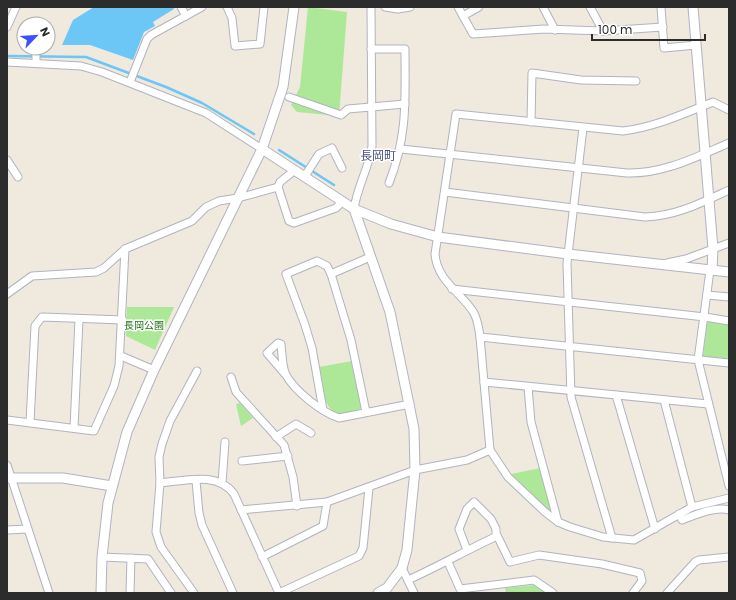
<svg xmlns="http://www.w3.org/2000/svg" width="736" height="600" font-family="Poppins,'Noto Sans JP',sans-serif">
  <style>
    .green { fill: #ade898 }
    .water { fill: #6cc7f6 }
    .lines { fill: none; stroke-linecap: round; stroke-linejoin: round }
    .stream { stroke: #6cc7f6; stroke-width: 2.5 }
    .minor-casing { stroke: #b2b3c1; stroke-width: 9 }
    .tertiary-casing { stroke: #b2b3c1; stroke-width: 11 }
    .minor { stroke: #fff; stroke-width: 7 }
    .tertiary { stroke: #fff; stroke-width: 9 }
    .labels { text-anchor: middle; dominant-baseline: central; stroke-width: 3; stroke-linejoin: round; paint-order: stroke }
    .park-label { font-size: 10px; fill: #236f17; stroke: #fff }
    .quarter-label { font-size: 12px; fill: #494f80; stroke: #fff }
  </style>
  <rect width="100%" height="100%" fill="#efe9de"/>
  <!-- green -->
  <g class="green">
    <path d="M308 7 347 12 339 116 297 112 291 105 300 87Z"/>
    <path d="M127 307H174L155 350 126 336Z"/>
    <path d="M711 320 729 324V360L705 358 703 356 707 322Z"/>
    <path d="M352 361 361 407C358 412 352 412 347 413 322 418 323 386 319 367Z"/>
    <path d="M240 403 253 418 241 426 236 404Z"/>
    <path d="M541 468 552 508 549 511 511 474Z"/>
    <path d="M535 585 547 593H506L505 588Z"/>
  </g>
  <!-- water -->
  <path class="water" d="M94 7H173L174 9 153 22 155 26 144 32 133 60 90 45H62L73 20Z"/>
  <g class="lines">
    <!-- stream -->
    <g class="stream">
      <path d="M7 56 86 57 166 87 202 103 254 134"/>
      <path d="M279 150 334 185"/>
    </g>
    <defs>
      <g id="minor">
        <path d="M181 7 186 16"/>
        <path d="M227 7 232 18 235 46 260 44 264 7"/>
        <path d="M385 7 398 9 410 7"/>
        <path d="M458 7 473 34 544 29 603 31 590 7"/>
        <path d="M543 7 555 30"/>
        <path d="M661 7 664 48 696 45"/>
        <path d="M463 16 479 7"/>
        <path d="M7 27 16 7"/>
        <path d="M603 31 663 27"/>
        <path d="M371 49H405C405 99 408 135 389 183"/>
        <path d="M7 62 81 66 102 72 206 113 262 149"/>
        <path d="M36 63V51"/>
        <path d="M130 82 147 39 151 35 202 7"/>
        <path d="M289 97 341 115 348 109 405 104"/>
        <path d="M729 110 713 102C683 114 655 127 623 131L456 114 435 254C437 281 461 292 474 313 478 321 479 329 480 337L490 450 508 477 545 512 558 522 570 527 603 537 634 540 692 507 729 498"/>
        <path d="M531 122 532 73 581 80 636 81"/>
        <path d="M583 128 567 263 571 397 612 538"/>
        <path d="M401 149 627 173C663 174 696 157 729 143"/>
        <path d="M7 160 18 177"/>
        <path d="M305 176 319 154 332 148 342 168"/>
        <path d="M278 187 289 221 294 223 336 208 343 201"/>
        <path d="M445 192 645 217C676 216 701 203 729 190"/>
        <path d="M354 209C357 187 369 168 372 146L371 7"/>
        <path d="M667 263 686 259 729 243"/>
        <path d="M710 270 698 360 729 486"/>
        <path d="M331 274 351 340 366 412"/>
        <path d="M452 289 705 317 729 321"/>
        <path d="M7 294 32 276 96 272 104 268 125 249 192 221 206 207 219 201 238 198 278 187 280 182 295 170"/>
        <path d="M707 295 729 297"/>
        <path d="M480 337 729 363"/>
        <path d="M121 356 154 370"/>
        <path d="M285 374 267 353 278 343 281 344C282 353 282 367 286 375 295 391 321 412 339 418L410 404"/>
        <path d="M231 377 236 392 284 445 293 477 297 506"/>
        <path d="M484 382 708 404"/>
        <path d="M528 387 531 422 558 522"/>
        <path d="M616 395 655 529"/>
        <path d="M664 400 692 507"/>
        <path d="M323 410 312 348 305 325 286 274 317 261 327 266 331 274 370 257"/>
        <path d="M7 420 94 431 114 386 119 366 125 249"/>
        <path d="M30 422 35 326 42 317 123 320"/>
        <path d="M74 428 79 319"/>
        <path d="M276 437 296 424 311 433"/>
        <path d="M242 461 288 456"/>
        <path d="M7 465 49 593"/>
        <path d="M196 481 199 513 202 525 233 593"/>
        <path d="M160 483C185 481 217 471 234 494L279 593"/>
        <path d="M222 483 225 442"/>
        <path d="M241 510 327 502 415 470 467 460 490 450"/>
        <path d="M679 514 682 520C695 515 715 506 729 510"/>
        <path d="M7 530 27 529"/>
        <path d="M467 550 459 529 467 509 474 502 491 519 496 529V533L510 562 539 555 602 564 640 573 642 581 633 593"/>
        <path d="M102 557 148 559 171 593"/>
        <path d="M262 557 323 526 327 502"/>
        <path d="M448 562 460 589 534 580 553 593"/>
        <path d="M402 568 414 593"/>
        <path d="M408 580C439 566 467 550 497 536"/>
        <path d="M130 593 131 558"/>
        <path d="M194 593 161 547 156 532 160 483 159 457 162 444 170 421 197 371"/>
        <path d="M279 593 359 556 363 548 369 488"/>
        <path d="M667 593 695 562 699 560 729 557"/>
      </g>
      <g id="tertiary">
        <path d="M693 7 713 249 712 270"/>
        <path d="M262 149 354 209 391 224 438 237 568 254 729 272"/>
        <path d="M354 209 390 312 414 429 415 470 407 550 402 568 387 588 378 593"/>
        <path d="M7 478H63L112 486"/>
        <path d="M101 593 102 557 108 503 127 432 154 370 262 149 283 87 294 7"/>
      </g>
    </defs>
    <!-- minor casing -->
    <use href="#minor" class="minor-casing"/>
    <!-- tertiary casing -->
    <use href="#tertiary" class="tertiary-casing"/>
    <!-- minor -->
    <use href="#minor" class="minor"/>
    <!-- tertiary -->
    <use href="#tertiary" class="tertiary"/>
  </g>
  <g class="labels">
    <!-- park labels -->
    <g class="park-label">
      <text x="144" y="325">長岡公園</text>
    </g>
    <!-- quarter labels -->
    <g class="quarter-label">
      <text x="378" y="155">長岡町</text>
    </g>
  </g>
  <!-- border -->
  <rect width="736" height="600" fill="none" stroke="#2c2c2c" stroke-width="16"/>
  <!-- north arrow -->
  <g transform="translate(36 36) rotate(65)"><circle r="19" fill="#ffffff" stroke="#ababab"/>
  <path d="M0-3L7 15L0 10L-7 15Z" fill="#3b51ff"/>
  <text y="-6" font-size="11" font-weight="bold" text-anchor="middle" fill="#2c2c2c">N</text>
  </g>
  <!-- scale -->
  <path d="M592 34v6h113v-6" fill="none" stroke="#2c2c2c" stroke-width="2"/>
  <text x="598" y="34" font-size="12" fill="#2c2c2c" stroke="#ffffff" stroke-width="3" paint-order="stroke">100 m</text>
</svg>
